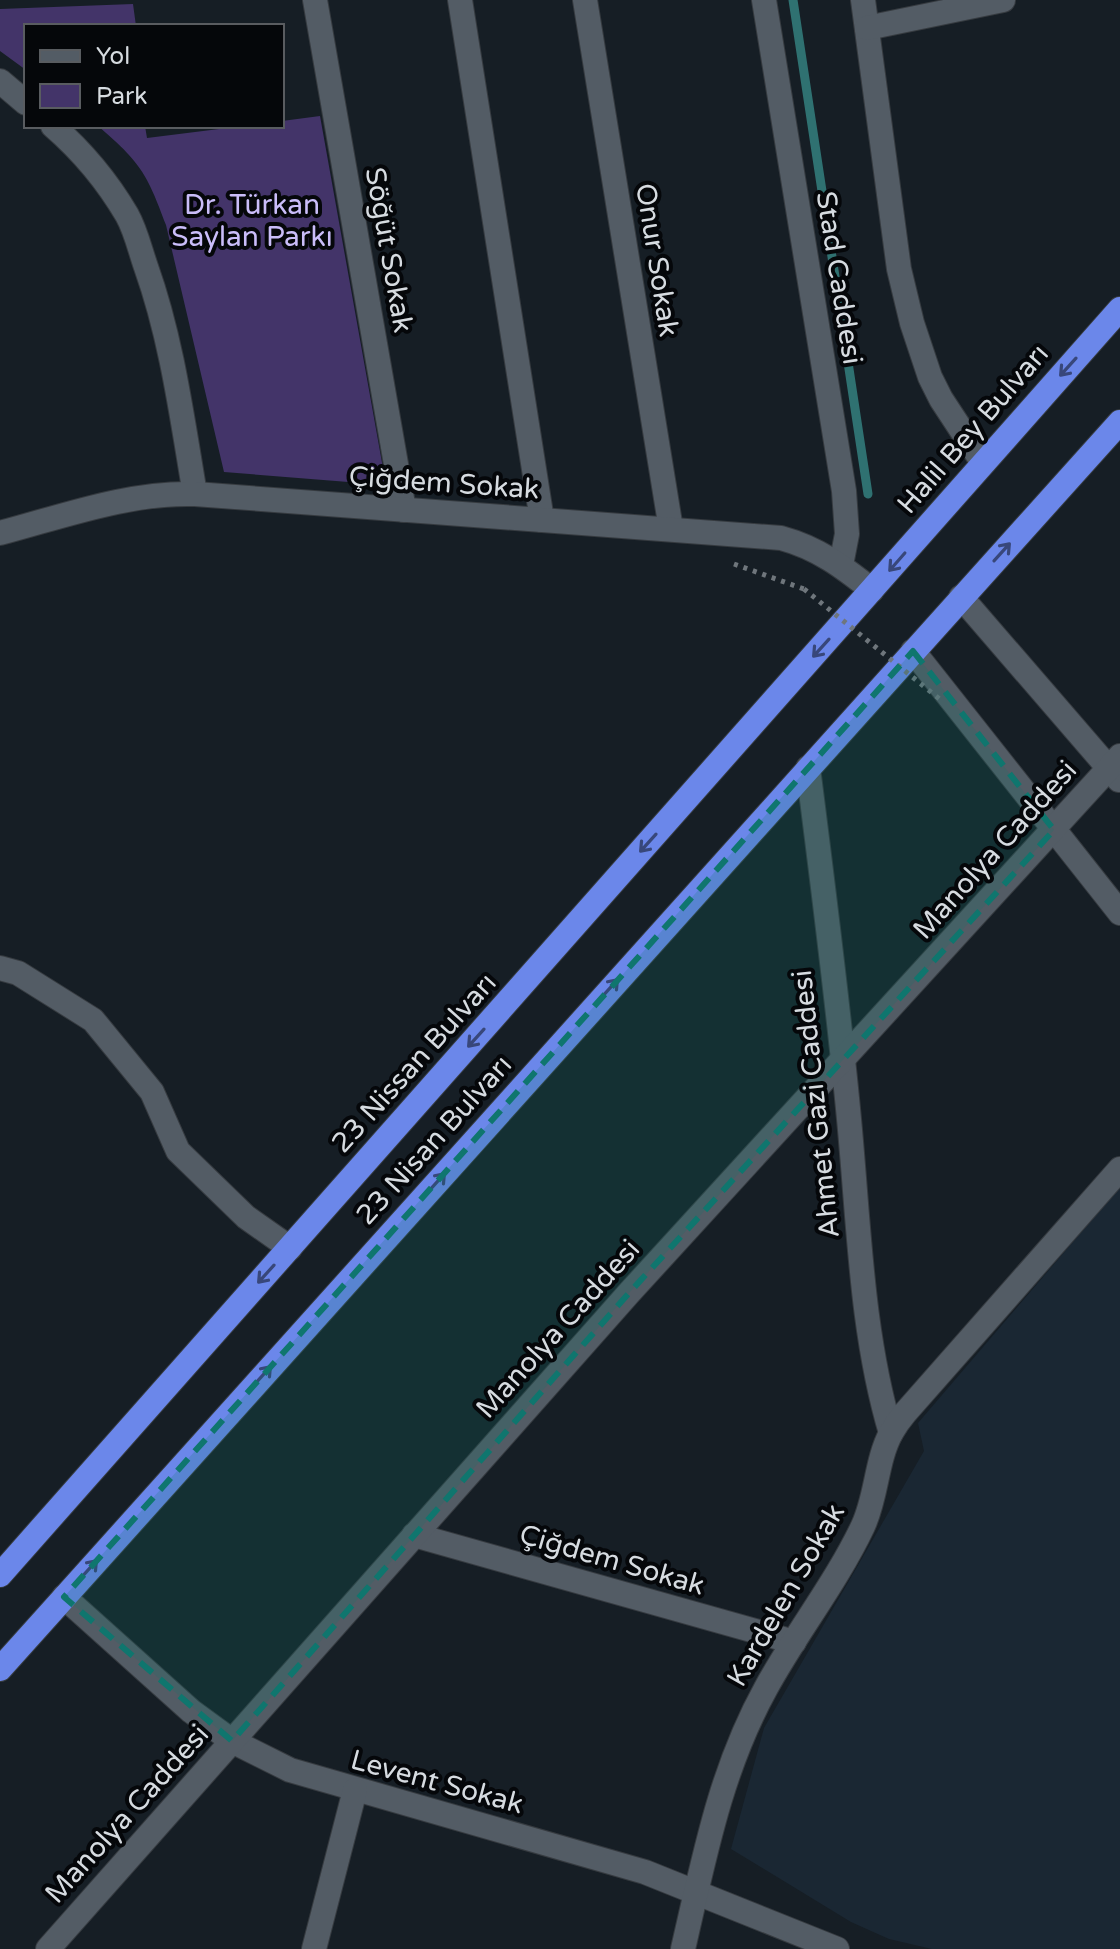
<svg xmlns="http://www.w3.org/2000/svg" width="1120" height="1949" font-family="'Varela Round',sans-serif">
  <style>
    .built { fill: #1a2733 }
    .park { fill: #433469 }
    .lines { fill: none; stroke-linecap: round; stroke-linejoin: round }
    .stream { stroke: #2f7171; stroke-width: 9 }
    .minor-casing { stroke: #363b40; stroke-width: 26 }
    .highway-casing { stroke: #363b40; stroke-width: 26 }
    .path { stroke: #6f767c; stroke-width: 5; stroke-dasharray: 4 6; stroke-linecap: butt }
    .minor { stroke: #535c65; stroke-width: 24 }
    .highway { stroke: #6b87ea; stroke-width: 24 }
    .path-bridge { stroke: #6f767c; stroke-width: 5; stroke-dasharray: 4 6; stroke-linecap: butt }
    .oneway { stroke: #38477a }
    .marked { fill: #0f766e; fill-opacity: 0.2; stroke: #0f766e; stroke-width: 6; stroke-dasharray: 16 10; stroke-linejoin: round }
    .labels { text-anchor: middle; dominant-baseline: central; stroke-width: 8; stroke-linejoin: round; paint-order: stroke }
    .park-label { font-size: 28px; fill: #cabdf9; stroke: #05070a }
    .street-label { font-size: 28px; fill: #d6dbe0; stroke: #05070a }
  </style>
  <rect width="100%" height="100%" fill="#161e25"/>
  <!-- built -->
  <path class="built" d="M1120 1187V1949H932L889 1939 851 1922 731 1849 764 1728 924 1451 918 1423Z"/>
  <!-- park -->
  <g class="park">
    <path d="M133 4 136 26H26V70L0 51V9Z"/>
    <path d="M320 116 386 485 224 472 166 225C147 173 140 162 98 126H145L147 138 243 126H282V121Z"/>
  </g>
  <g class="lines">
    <!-- stream -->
    <path class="stream" d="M793 0 868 494"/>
    <defs>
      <g id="minor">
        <path d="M315 0 404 510"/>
        <path d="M460 0 542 520"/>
        <path d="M585 0 671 529"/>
        <path d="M764 0 844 491 847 534 841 565"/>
        <path d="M863 0 899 269 912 323 930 377 941 399 983 463"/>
        <path d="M867 28 1003 0"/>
        <path d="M0 81 26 103"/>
        <path d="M53 126C83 152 107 181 127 215 136 231 140 250 146 267 172 340 182 418 195 494"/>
        <path d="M0 533C64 516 129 492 195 494L781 538C818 548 843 567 872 590"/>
        <path d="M961 597 1119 780"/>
        <path d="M913 651 1120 913"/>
        <path d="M808 768C823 885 838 1002 849 1119 859 1224 861 1332 891 1433"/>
        <path d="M0 968 18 973 93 1020 152 1092 178 1151 246 1217 290 1248"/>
        <path d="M414 1535 794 1642"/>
        <path d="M64 1597 191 1711 232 1741 290 1770 645 1872 837 1949"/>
        <path d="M48 1949 629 1293 1120 756"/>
        <path d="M314 1949 355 1790"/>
        <path d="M683 1949C704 1859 720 1771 766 1688 796 1633 836 1583 863 1526 877 1496 876 1461 891 1433 895 1426 900 1419 905 1413L1120 1169"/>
      </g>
      <g id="highway">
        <path d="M0 1575 1120 309"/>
        <path d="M0 1669 1120 422"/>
      </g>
    </defs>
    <!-- minor casing -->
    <use href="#minor" class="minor-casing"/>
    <!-- highway casing -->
    <use href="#highway" class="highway-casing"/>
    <!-- path -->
    <path class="path" d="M734 564 804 589"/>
    <!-- minor -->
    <use href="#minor" class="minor"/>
    <!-- highway -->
    <use href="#highway" class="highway"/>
    <!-- path-bridge -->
    <path class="path-bridge" d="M804 589 942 701"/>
  </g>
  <!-- one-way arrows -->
  <defs><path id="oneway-shaft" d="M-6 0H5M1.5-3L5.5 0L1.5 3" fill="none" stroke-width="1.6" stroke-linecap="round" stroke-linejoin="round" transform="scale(2)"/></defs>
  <g class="oneway">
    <use href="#oneway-shaft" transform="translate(1068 367) rotate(132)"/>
    <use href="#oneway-shaft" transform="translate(1002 552) rotate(-48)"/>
    <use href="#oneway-shaft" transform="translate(897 562) rotate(131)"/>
    <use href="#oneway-shaft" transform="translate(821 648) rotate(132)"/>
    <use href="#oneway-shaft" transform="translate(648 843) rotate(132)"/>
    <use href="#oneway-shaft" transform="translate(610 988) rotate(-48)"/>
    <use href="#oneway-shaft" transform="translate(476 1038) rotate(132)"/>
    <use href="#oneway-shaft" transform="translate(437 1182) rotate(-48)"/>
    <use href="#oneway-shaft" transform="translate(266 1274) rotate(132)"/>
    <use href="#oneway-shaft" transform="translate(263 1375) rotate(-48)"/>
    <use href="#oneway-shaft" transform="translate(89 1569) rotate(-48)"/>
  </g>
  <!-- marked area -->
  <path class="marked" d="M913 651 1054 830 629 1293 232 1741 64 1597Z"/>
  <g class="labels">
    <!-- park labels -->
    <g class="park-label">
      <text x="252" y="205">Dr. Türkan<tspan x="252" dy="32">Saylan Parkı</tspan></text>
    </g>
    <!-- street labels -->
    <g class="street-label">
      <text transform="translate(389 250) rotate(80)">Söğüt Sokak</text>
      <text transform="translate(657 260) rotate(81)">Onur Sokak</text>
      <text transform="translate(839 278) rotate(81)">Stad Caddesi</text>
      <text transform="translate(973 429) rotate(-49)">Halil Bey Bulvarı</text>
      <text transform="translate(444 483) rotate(4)">Çiğdem Sokak</text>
      <text transform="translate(995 850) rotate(-48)">Manolya Caddesi</text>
      <text transform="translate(414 1063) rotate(-48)">23 Nissan Bulvarı</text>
      <text transform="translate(816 1104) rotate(-96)">Ahmet Gazi Caddesi</text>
      <text transform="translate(434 1140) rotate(-48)">23 Nisan Bulvarı</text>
      <text transform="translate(558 1329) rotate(-48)">Manolya Caddesi</text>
      <text transform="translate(612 1560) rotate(16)">Çiğdem Sokak</text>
      <text transform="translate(786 1595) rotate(-60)">Kardelen Sokak</text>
      <text transform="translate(437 1782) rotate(15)">Levent Sokak</text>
      <text transform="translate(127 1814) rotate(-48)">Manolya Caddesi</text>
    </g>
  </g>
  <!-- legend -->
  <rect x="24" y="24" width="260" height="104" fill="#05070a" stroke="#595c60" stroke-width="2"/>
  <rect x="40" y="50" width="40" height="12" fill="#535c65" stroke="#595c60" stroke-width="2"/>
  <text x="96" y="64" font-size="24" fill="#d6dbe0">Yol</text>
  <rect x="40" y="84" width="40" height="24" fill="#433469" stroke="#595c60" stroke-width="2"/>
  <text x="96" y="104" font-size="24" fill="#d6dbe0">Park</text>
</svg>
